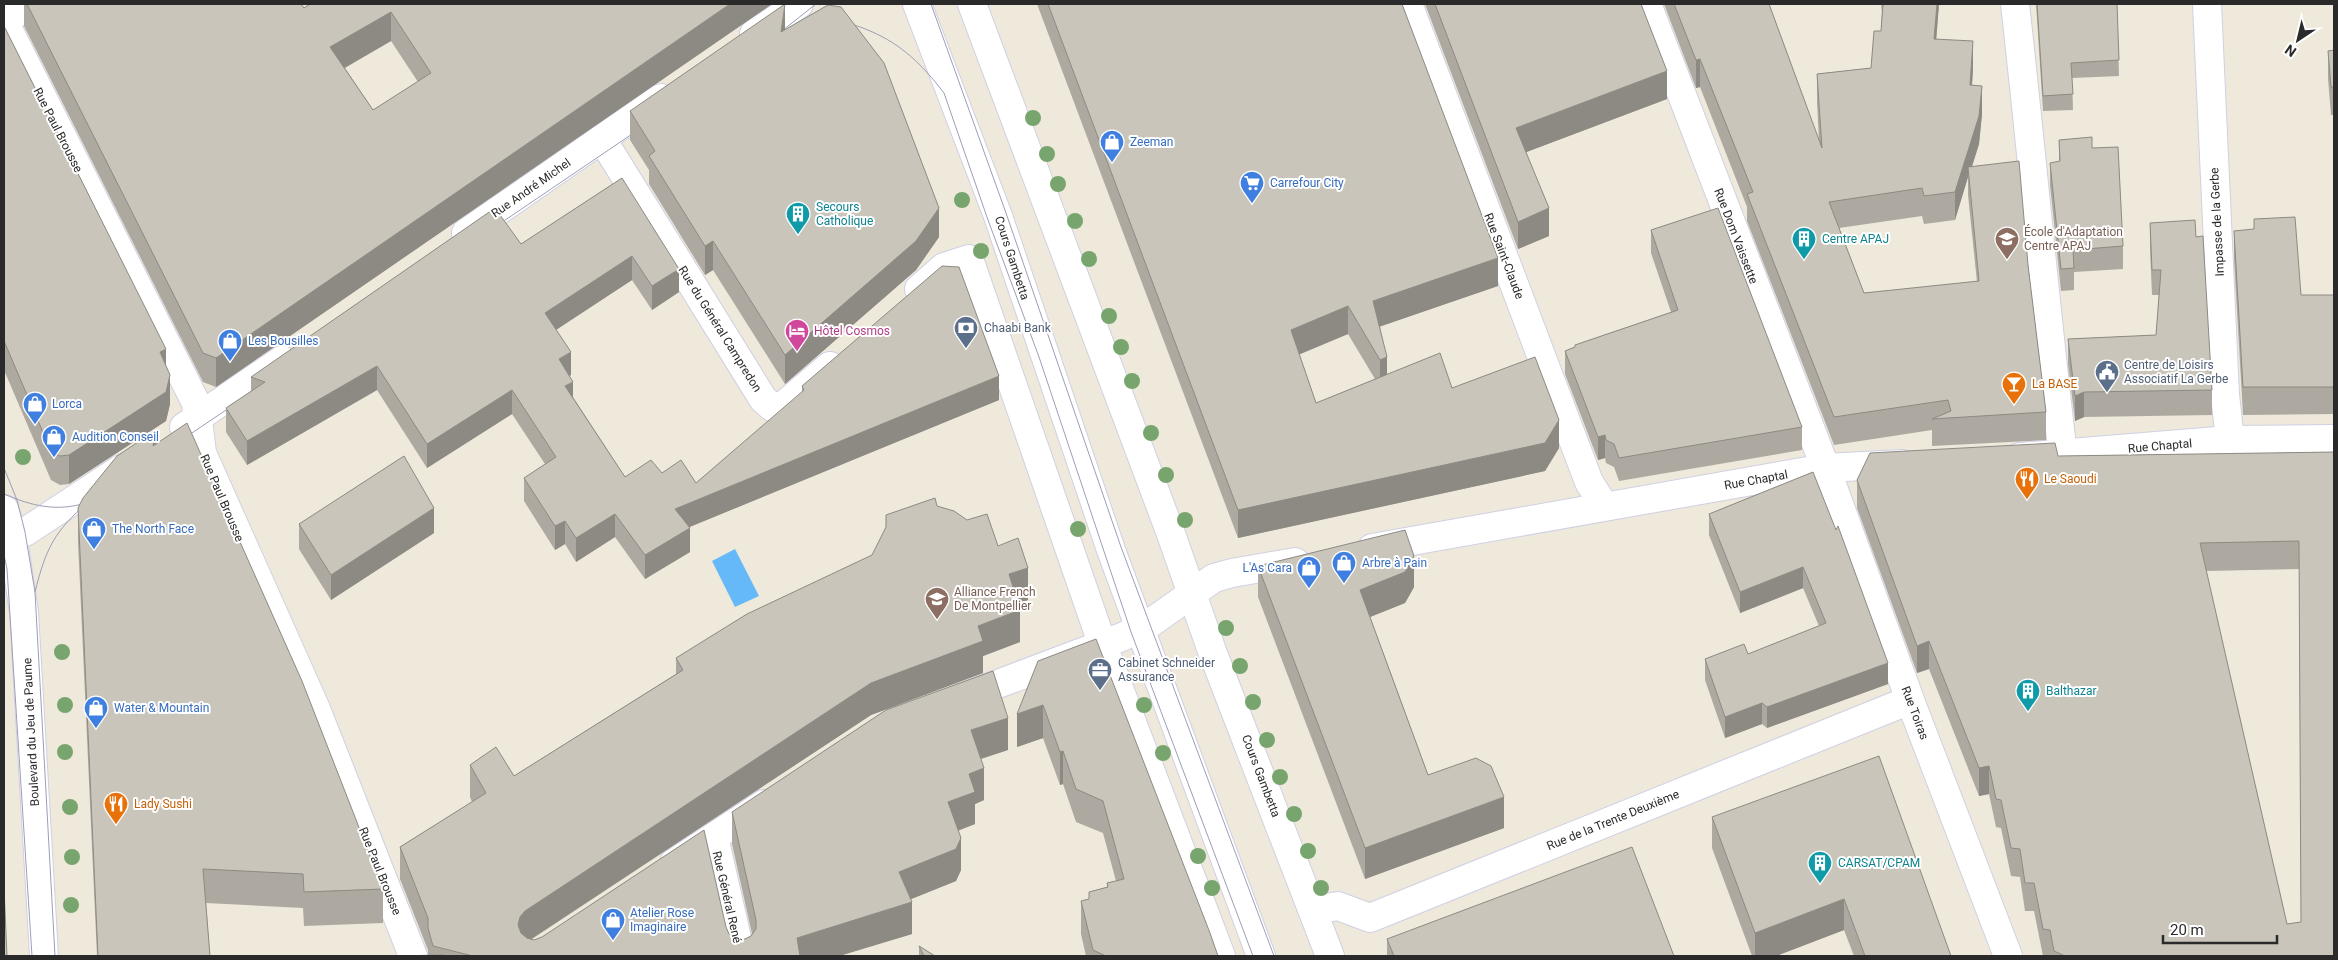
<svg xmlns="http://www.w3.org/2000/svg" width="2338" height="960" font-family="Roboto,sans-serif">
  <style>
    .water { fill: #65b9f9 }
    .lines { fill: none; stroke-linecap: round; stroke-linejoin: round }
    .minor-casing { stroke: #d0d0e4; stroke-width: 30 }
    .minor { stroke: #fff; stroke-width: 28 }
    .tram { stroke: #9e9db6; stroke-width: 1 }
    .tree { fill: #78a56e }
    .wall { fill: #ada9a1; fill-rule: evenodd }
    .shaded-wall { fill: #8d8a83 }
    .building { fill: #c9c5bb; stroke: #8d8a83; fill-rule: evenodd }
    .labels { text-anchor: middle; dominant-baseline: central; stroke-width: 4; stroke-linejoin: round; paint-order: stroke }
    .street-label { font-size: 12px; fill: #2a2a2a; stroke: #fff }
    .shop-label { font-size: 12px; fill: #366cbe; stroke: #fff; text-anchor: start }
    .culture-label { font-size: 12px; fill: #0d838f; stroke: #fff; text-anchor: start }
    .education-label { font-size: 12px; fill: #785e54; stroke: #fff; text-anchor: start }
    .service-label { font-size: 12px; fill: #4e5e75; stroke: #fff; text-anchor: start }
    .hotel-label { font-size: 12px; fill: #b23c85; stroke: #fff; text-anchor: start }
    .food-label { font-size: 12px; fill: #c56008; stroke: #fff; text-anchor: start }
  </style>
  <rect width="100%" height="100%" fill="#eee9db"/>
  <!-- water -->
  <path class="water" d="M735 549 759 596 735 607 712 561Z"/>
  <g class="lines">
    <defs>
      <g id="minor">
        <path d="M917 4 998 216 1111 550 1261 956"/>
        <path d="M972 4 1171 534 1212 651 1330 956"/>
        <path d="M1408 4 1589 482 1604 506"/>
        <path d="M1647 4 1834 490 1910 700 2008 956"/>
        <path d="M2015 4C2032 154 2045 305 2063 455"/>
        <path d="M2207 4 2225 395 2230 440"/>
        <path d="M4 20 32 4"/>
        <path d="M4 21 196 403 202 453 316 709 413 956"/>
        <path d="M754 34 799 4"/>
        <path d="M602 139 763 399 772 407 784 405 830 366"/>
        <path d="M466 233 661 98"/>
        <path d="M919 289 944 267 969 259 1103 646 1221 956"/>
        <path d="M184 427 282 360"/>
        <path d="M2020 457 2230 440 2334 439"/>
        <path d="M4 509 12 533 24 612 44 956"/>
        <path d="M12 533 25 532 121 469"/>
        <path d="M1372 548 1825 468 1902 464"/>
        <path d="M961 698 1122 637 1149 624 1214 578 1232 573 1295 562"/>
        <path d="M714 837 741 956"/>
        <path d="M674 863 764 804"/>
        <path d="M1313 910 1338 906 1370 918 1910 700"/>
      </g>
    </defs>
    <!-- minor casing -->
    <use href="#minor" class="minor-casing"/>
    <!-- minor -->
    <use href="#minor" class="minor"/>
    <!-- tram -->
    <g class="tram">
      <path d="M931 4 1006 213 1121 547 1274 956"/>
      <path d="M841 21C889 34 914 54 944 93L988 220 1039 357 1131 632 1253 956"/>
      <path d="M773 38 816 4"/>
      <path d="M492 229 641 128"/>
      <path d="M180 441 238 402"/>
      <path d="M4 468 17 500 25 532 35 592 55 956"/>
      <path d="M4 494C32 506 56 512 86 503"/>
      <path d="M4 555 7 569 32 956"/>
      <path d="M35 592C46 548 54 532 88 502"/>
    </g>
  </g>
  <!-- trees -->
  <g class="tree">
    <circle cx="1033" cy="118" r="8"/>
    <circle cx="1047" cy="154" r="8"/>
    <circle cx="1058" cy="184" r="8"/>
    <circle cx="962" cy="200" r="8"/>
    <circle cx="1075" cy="221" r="8"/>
    <circle cx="981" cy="251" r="8"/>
    <circle cx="1089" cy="259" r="8"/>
    <circle cx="1109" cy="316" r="8"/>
    <circle cx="1121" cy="347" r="8"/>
    <circle cx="1132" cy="381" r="8"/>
    <circle cx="1151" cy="433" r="8"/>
    <circle cx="23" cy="457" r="8"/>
    <circle cx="1166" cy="475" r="8"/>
    <circle cx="1185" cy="520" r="8"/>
    <circle cx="1078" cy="529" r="8"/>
    <circle cx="1226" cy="628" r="8"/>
    <circle cx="62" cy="652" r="8"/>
    <circle cx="1240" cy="666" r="8"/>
    <circle cx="1253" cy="702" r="8"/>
    <circle cx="65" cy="705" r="8"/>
    <circle cx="1144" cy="705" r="8"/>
    <circle cx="1267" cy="740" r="8"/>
    <circle cx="65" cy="752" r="8"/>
    <circle cx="1163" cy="753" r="8"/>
    <circle cx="1280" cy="777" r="8"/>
    <circle cx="70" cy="807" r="8"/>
    <circle cx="1294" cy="814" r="8"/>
    <circle cx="1308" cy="851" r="8"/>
    <circle cx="1198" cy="856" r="8"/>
    <circle cx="72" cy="857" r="8"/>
    <circle cx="1212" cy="888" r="8"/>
    <circle cx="1321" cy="888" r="8"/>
    <circle cx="71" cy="905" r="8"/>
  </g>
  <!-- wall -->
  <g class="wall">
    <path d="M24 4H301L304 8 310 4H772L216 387 203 382 24 26ZM391 41 418 82 373 110 345 68Z"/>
    <path d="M1037 4H1402L1498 286 1380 326 1387 374 1452 388 1559 448 1545 471 1238 538ZM1348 334 1375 379 1316 403 1299 354Z"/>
    <path d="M1425 4H1641L1667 99 1526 152 1549 236 1518 249Z"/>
    <path d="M1664 4H1769L1819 142 1817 102V74L1871 68 1881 31 1882 12 1881 4H1939L1936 39 1973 69 1972 85 1982 114 1979 144 1972 167 2028 265 2046 412V440L1932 446V430L1834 445 1747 221V207L1700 87 1696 88ZM1968 177V195L1977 282 1864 293 1839 228 1922 216 1924 224 1955 220Z"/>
    <path d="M2036 4H2117L2119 76 2072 78 2073 110 2043 111Z"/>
    <path d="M4 26 166 367 170 404 166 421 69 484 60 485 51 480 4 370Z"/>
    <path d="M785 30 939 237 916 270 785 384 713 270 705 275 649 184V170L630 140V111Z"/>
    <path d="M2334 50V115H2331L2328 79V51Z"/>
    <path d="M2059 140 2092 148 2123 246V269L2074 272V290L2061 291 2050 185V163L2059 162Z"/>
    <path d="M622 178 679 292 652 310 632 280 556 330 571 375 569 376 573 397 625 477 662 473 696 483 802 393V386L999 400 689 527 690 552 645 579 615 537 576 562 565 544 555 550 524 501V478L545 464 512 414 427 468 377 390 247 465 226 432V408L251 391V377L521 244Z"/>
    <path d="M2150 223 2196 237 2212 390V415L2084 417 2075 421 2068 364V339L2156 335 2159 295H2152L2150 248Z"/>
    <path d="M1651 230 1802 427V450L1619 481 1614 467 1606 463 1605 458 1598 460 1565 374V351L1575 347V345L1671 312 1651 253Z"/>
    <path d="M2234 231 2301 295H2334V414L2243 415 2234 259Z"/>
    <path d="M156 444 383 889V923L304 926 303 908 206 903 210 956H97L78 542V508Z"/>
    <path d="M2334 452V956H2043L2034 911H2025L2020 877 2011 876 2001 828 1996 827 1989 794 1979 796 1929 669 1917 673 1857 508V480L2058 456ZM2299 569 2301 922 2287 924 2206 571Z"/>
    <path d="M1813 472 1888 684 1767 728 1762 724 1725 738 1705 680V659L1748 654 1819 626 1803 588 1740 613 1709 535V514Z"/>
    <path d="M937 506 998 546 1028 600 1018 603 1020 642 983 656V673L871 715 532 939 534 940 726 927 729 934 736 939H745L751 936 752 934 732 844V812L1008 750 981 759 984 800 975 804V824L958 831 961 870 956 881 911 899 912 934 839 956H393L428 955V950L400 879V847L472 802 470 797V765L514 776 676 674V658L872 555Z"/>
    <path d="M299 524 434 533 331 600 299 549Z"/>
    <path d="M1258 566 1414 587 1405 603 1370 617 1428 775 1504 828 1365 879 1258 597Z"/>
    <path d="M1038 661 1218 956H1086L1081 934V901L1089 899V892L1107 887V883L1116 881 1103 833 1076 822 1063 784 1060 785 1043 738 1017 747Z"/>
    <path d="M1712 817 1951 956H1854L1844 930 1776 956H1752L1712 848Z"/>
    <path d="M1387 939 1674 956H1387Z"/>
    <path d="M919 946 935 956H920L919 955Z"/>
  </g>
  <!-- shaded-wall -->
  <g class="shaded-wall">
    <path d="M730 4H772L216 387V358Z"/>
    <path d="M785 4V33L781 32Z"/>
    <path d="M1937 4H1939L1934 67V39Z"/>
    <path d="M391 12V41L330 76V47Z"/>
    <path d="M1973 41V69L1970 113V85Z"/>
    <path d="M1700 59V87L1696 88V60Z"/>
    <path d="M1667 71V99L1516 156V128Z"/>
    <path d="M1982 86V114L1979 144 1969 175 1968 167V177L1955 220V192Z"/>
    <path d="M939 208V237L916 270 785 384V355Z"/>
    <path d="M1549 208V236L1518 249V222Z"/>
    <path d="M713 241V270L705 275V246Z"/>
    <path d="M632 256V280L545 337V313Z"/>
    <path d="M1498 258V286L1373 329V301Z"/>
    <path d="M679 269V292L652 310V286Z"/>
    <path d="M1348 306V334L1291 358V330Z"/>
    <path d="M166 349V378L160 352Z"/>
    <path d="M571 352V375L559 383V359Z"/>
    <path d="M1387 357V385L1380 388V360Z"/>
    <path d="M377 366V390L247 465V441Z"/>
    <path d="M170 375V404L166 421 69 484V455Z"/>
    <path d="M999 376V400L675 533V509Z"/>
    <path d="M573 382V406L565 386Z"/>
    <path d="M512 390V414L427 468V444Z"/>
    <path d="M2084 392V417L2075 421V396Z"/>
    <path d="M1559 420V448L1545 471 1238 538V510Z"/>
    <path d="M156 430V465L153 446Z"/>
    <path d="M1605 435V458L1598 460V437Z"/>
    <path d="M434 508V533L331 600V575Z"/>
    <path d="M615 514V537L576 562V538Z"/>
    <path d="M565 521V544L555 550V526Z"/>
    <path d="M690 528V552L645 579V555Z"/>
    <path d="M1414 556V587L1405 603 1360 621V590Z"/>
    <path d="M1803 567V588L1740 613V592Z"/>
    <path d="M1028 568V600L1009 606V574Z"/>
    <path d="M1020 610V642L983 656V673L871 715 525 943 518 925 520 917 525 911 871 683 978 626Z"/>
    <path d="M1929 641V669L1917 673V646Z"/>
    <path d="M1888 663V684L1767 728V707Z"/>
    <path d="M1762 703V724L1725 738V717Z"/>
    <path d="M1043 705V738L1017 747V714Z"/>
    <path d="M1008 718V750L971 762V730Z"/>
    <path d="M1063 751V784L1060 785V752Z"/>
    <path d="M1989 766V794L1979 796V768Z"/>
    <path d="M984 768V800L975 804V824L948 834V802L969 774Z"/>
    <path d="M1504 797V828L1365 879V848Z"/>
    <path d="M961 838V870L956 881 899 904V872Z"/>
    <path d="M1844 899V930L1776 956H1755V933Z"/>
    <path d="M912 902V934L839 956H797V938Z"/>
  </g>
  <!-- building -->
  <g class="building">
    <path d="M27 4H301L304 8 310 4H730L216 358 203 353ZM391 12 431 73 373 110 330 47Z"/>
    <path d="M785 4 781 32 828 5 841 7 884 63 939 208 916 241 785 355 713 241 705 246 649 156 655 151 630 111Z"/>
    <path d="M1048 4H1402L1498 258 1373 301 1387 357 1380 360 1348 306 1291 330 1316 403 1440 353 1452 388 1535 357 1559 420 1545 443 1238 510Z"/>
    <path d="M1435 4H1641L1667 71 1516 128 1549 208 1518 222Z"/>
    <path d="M1674 4H1769L1822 148 1817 74 1871 68 1874 31H1881L1883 4H1937L1934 39 1973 41 1970 85 1982 86 1979 116 1955 192 1924 196 1922 188 1829 202 1864 293 1979 281 1968 167 2019 161 2028 265 2046 412 1932 419 1951 411 1948 400 1834 417 1747 194 1753 192 1700 59 1696 60Z"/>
    <path d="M2037 4H2117L2119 60 2071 63 2073 94 2043 96Z"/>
    <path d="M4 26 166 349 160 352 170 375 166 392 69 455 60 456 51 451 4 341Z"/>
    <path d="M2334 50V87H2331L2328 51Z"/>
    <path d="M2092 137V148L2118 147 2123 246 2073 250 2074 268 2061 269 2050 163 2060 161 2059 140Z"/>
    <path d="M622 178 679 269 652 286 632 256 545 313 571 352 559 359 573 382 565 386 625 477 651 460 662 473 681 460 696 483 804 390 802 386 942 266 959 267 999 376 675 509 690 528 645 555 615 514 576 538 565 521 555 526 524 478 556 457 512 390 427 444 377 366 247 441 226 408 265 382 251 377 495 208 521 244Z"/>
    <path d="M1718 208 1802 427 1619 458 1614 444 1606 440 1605 435 1598 437 1565 351 1575 347V345L1678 310 1651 230Z"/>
    <path d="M2295 217 2301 295H2334V387H2243L2234 231 2254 229V219Z"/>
    <path d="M2195 220 2196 237 2203 236 2212 390 2084 392 2075 396 2068 339 2156 335 2161 270H2152L2150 223Z"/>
    <path d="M187 423 302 681 383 889 304 892 303 874 203 869 210 956H98L78 508 83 498 117 456 156 430 153 446Z"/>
    <path d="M2055 443 2058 456 2334 452V956H2065L2054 951 2050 930 2043 929 2034 883H2025L2020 849 2011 848 2001 800 1996 799 1989 766 1979 768 1929 641 1917 646 1857 480 1870 453ZM2299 541 2301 922 2287 924 2200 543Z"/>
    <path d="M404 456 434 508 331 575 299 524Z"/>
    <path d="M1813 472 1836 530 1838 526 1888 663 1767 707 1762 703 1725 717 1705 659 1744 644 1748 654 1826 623 1803 567 1740 592 1709 514Z"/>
    <path d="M935 498 937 506 954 511 967 520 987 514 998 546 1018 538 1028 568 1009 574 1020 610 978 626 983 641 871 683 525 911 520 917 518 925 521 933 527 938 534 940 542 937 704 830 726 927 729 934 736 939H745L751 936 756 929V920L732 812 886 710 993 671 1008 718 971 730 984 768 969 774 975 792 948 802 961 838 956 849 899 872 912 902 797 938 800 956H473L433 946 428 928V918L400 847 486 793 470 765 496 747 514 776 683 670 676 658 747 614 872 555 886 527V515Z"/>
    <path d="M1405 530 1414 556 1405 572 1360 590 1428 775 1476 758 1491 766 1504 797 1365 848 1258 566Z"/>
    <path d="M1096 639 1210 933 1218 956H1106L1093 950 1081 901 1089 899V892L1108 887 1107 883 1124 879 1103 801 1076 789 1063 751 1060 752 1043 705 1017 714 1038 661Z"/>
    <path d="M1879 756 1951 956H1865L1844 899 1755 933 1712 817Z"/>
    <path d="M1632 847 1674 956H1394L1387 939Z"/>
    <path d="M4 888 7 956H4Z"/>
    <path d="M919 946 935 956H924Z"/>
    <path d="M443 955 441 956H393Z"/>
  </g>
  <!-- icons -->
  <defs>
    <symbol id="shop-pin" viewBox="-11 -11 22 30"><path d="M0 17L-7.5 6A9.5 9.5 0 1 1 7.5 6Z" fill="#3f7fe0" stroke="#fff"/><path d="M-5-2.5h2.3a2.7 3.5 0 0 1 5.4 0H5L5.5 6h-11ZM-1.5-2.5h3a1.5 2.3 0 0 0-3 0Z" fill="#fff"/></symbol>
    <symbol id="supermarket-pin" viewBox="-11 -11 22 30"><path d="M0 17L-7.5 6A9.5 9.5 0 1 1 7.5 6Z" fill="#3f7fe0" stroke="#fff"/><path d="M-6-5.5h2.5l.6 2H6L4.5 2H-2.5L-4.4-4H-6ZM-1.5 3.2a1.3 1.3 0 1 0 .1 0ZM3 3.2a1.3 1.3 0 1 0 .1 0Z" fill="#fff"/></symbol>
    <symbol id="building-pin" viewBox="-11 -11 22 30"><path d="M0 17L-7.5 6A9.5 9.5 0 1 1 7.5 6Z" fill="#0f9aa8" stroke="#fff"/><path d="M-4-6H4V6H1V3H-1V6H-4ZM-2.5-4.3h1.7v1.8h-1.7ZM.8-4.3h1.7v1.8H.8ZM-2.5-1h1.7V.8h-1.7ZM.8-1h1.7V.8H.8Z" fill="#fff"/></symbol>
    <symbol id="school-pin" viewBox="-11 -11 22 30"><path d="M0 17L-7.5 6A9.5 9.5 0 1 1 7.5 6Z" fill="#8d6e63" stroke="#fff"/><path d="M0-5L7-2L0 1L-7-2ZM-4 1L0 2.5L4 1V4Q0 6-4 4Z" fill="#fff"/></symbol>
    <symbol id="bank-pin" viewBox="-11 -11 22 30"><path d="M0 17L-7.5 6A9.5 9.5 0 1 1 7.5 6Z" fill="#5c6f8a" stroke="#fff"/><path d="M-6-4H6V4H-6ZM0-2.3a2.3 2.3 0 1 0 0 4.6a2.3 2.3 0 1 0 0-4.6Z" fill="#fff"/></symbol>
    <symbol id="hotel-pin" viewBox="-11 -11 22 30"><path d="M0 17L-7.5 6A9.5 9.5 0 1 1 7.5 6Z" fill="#d1479c" stroke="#fff"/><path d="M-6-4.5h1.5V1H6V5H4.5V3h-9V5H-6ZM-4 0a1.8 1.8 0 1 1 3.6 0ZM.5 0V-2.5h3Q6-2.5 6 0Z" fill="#fff"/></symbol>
    <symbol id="civic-pin" viewBox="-11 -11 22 30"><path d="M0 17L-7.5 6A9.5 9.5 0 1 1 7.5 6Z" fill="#5c6f8a" stroke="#fff"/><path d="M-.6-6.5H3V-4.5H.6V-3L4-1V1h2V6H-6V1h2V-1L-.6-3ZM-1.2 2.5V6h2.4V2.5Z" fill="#fff"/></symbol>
    <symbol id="bar-pin" viewBox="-11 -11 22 30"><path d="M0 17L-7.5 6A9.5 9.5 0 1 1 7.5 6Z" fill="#e8710a" stroke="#fff"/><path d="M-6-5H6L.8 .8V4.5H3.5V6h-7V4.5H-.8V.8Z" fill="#fff"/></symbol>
    <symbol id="restaurant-pin" viewBox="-11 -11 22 30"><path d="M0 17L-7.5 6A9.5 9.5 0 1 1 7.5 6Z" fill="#e8710a" stroke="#fff"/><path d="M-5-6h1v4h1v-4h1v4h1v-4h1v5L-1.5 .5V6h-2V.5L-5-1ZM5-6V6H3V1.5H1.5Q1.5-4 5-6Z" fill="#fff"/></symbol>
    <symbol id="office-pin" viewBox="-11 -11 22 30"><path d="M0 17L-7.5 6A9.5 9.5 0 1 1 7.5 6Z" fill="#5c6f8a" stroke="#fff"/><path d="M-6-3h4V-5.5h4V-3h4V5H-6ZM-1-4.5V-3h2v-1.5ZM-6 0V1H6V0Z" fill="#fff"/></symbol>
  </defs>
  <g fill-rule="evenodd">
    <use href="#shop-pin" x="1098" y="128" width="28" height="38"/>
    <use href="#supermarket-pin" x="1238" y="169" width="28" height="38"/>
    <use href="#building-pin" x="784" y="200" width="28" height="38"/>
    <use href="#building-pin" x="1790" y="225" width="28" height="38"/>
    <use href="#school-pin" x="1993" y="225" width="28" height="38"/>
    <use href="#bank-pin" x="952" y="314" width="28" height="38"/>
    <use href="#hotel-pin" x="783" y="317" width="28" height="38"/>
    <use href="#shop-pin" x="216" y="327" width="28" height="38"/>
    <use href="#civic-pin" x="2093" y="358" width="28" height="38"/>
    <use href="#bar-pin" x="2000" y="370" width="28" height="38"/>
    <use href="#shop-pin" x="21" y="390" width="28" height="38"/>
    <use href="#shop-pin" x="40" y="423" width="28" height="38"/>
    <use href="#restaurant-pin" x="2013" y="465" width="28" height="38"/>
    <use href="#shop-pin" x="80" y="515" width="28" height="38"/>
    <use href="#shop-pin" x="1330" y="549" width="28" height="38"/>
    <use href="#shop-pin" x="1295" y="554" width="28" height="38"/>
    <use href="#school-pin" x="923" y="585" width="28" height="38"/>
    <use href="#office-pin" x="1086" y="656" width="28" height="38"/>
    <use href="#building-pin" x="2014" y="677" width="28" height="38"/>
    <use href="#shop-pin" x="82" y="694" width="28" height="38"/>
    <use href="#restaurant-pin" x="102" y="790" width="28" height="38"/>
    <use href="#building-pin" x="1806" y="849" width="28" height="38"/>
    <use href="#shop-pin" x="599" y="906" width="28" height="38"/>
  </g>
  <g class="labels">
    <!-- street labels -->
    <g class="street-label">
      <text transform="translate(58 130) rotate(63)">Rue Paul Brousse</text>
      <text transform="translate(531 188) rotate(-35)">Rue André Michel</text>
      <text transform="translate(2217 222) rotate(-93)">Impasse de la Gerbe</text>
      <text transform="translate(1736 236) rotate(69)">Rue Dom Vaissette</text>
      <text transform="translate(1504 256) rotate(69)">Rue Saint-Claude</text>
      <text transform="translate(1012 258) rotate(72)">Cours Gambetta</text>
      <text transform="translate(720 329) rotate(58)">Rue du Général Campredon</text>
      <text transform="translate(2160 446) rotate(-5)">Rue Chaptal</text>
      <text transform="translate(1756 480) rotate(-10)">Rue Chaptal</text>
      <text transform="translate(222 498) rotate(67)">Rue Paul Brousse</text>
      <text transform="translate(1915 713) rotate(69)">Rue Toiras</text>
      <text transform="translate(31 732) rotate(-93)">Boulevard du Jeu de Paume</text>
      <text transform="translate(1261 776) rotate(69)">Cours Gambetta</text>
      <text transform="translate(1613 820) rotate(-22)">Rue de la Trente Deuxième</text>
      <text transform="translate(380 871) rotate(68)">Rue Paul Brousse</text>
      <text transform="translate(727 897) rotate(77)">Rue Général René</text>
    </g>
    <!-- shop labels -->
    <g class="shop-label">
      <text x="1130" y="142">Zeeman</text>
      <text x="1270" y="183">Carrefour City</text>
      <text x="248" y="341">Les Bousilles</text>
      <text x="52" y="404">Lorca</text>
      <text x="72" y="437">Audition Conseil</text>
      <text x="112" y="529">The North Face</text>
      <text x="1362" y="563">Arbre à Pain</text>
      <text x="1292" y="568" text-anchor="end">L'As Cara</text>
      <text x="114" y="708">Water &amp; Mountain</text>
      <text x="630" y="913">Atelier Rose<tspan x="630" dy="14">Imaginaire</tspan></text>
    </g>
    <!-- culture labels -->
    <g class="culture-label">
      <text x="816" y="207">Secours<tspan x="816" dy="14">Catholique</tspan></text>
      <text x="1822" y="239">Centre APAJ</text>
      <text x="2046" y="691">Balthazar</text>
      <text x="1838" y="863">CARSAT/CPAM</text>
    </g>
    <!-- education labels -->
    <g class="education-label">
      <text x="2024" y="232">École d'Adaptation<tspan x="2024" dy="14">Centre APAJ</tspan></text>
      <text x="954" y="592">Alliance French<tspan x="954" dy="14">De Montpellier</tspan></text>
    </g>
    <!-- service labels -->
    <g class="service-label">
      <text x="984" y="328">Chaabi Bank</text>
      <text x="2124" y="365">Centre de Loisirs<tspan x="2124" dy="14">Associatif La Gerbe</tspan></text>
      <text x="1118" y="663">Cabinet Schneider<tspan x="1118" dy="14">Assurance</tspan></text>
    </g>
    <!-- hotel labels -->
    <g class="hotel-label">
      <text x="814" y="331">Hôtel Cosmos</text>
    </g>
    <!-- food labels -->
    <g class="food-label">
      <text x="2032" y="384">La BASE</text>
      <text x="2044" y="479">Le Saoudi</text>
      <text x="134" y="804">Lady Sushi</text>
    </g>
  </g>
  <!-- border -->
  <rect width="2338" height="960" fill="none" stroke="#2a2a2a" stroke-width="10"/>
  <!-- north arrow -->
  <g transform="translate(2298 40) rotate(215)" stroke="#ffffff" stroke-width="4" paint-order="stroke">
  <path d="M0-4L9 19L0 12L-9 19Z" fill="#2a2a2a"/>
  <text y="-8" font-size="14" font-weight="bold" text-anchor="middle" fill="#2a2a2a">N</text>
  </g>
  <!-- scale -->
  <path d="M2163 935v8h114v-8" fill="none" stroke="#2a2a2a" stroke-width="2.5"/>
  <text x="2170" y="935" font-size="15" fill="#2a2a2a" stroke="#ffffff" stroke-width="4" paint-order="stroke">20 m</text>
</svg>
